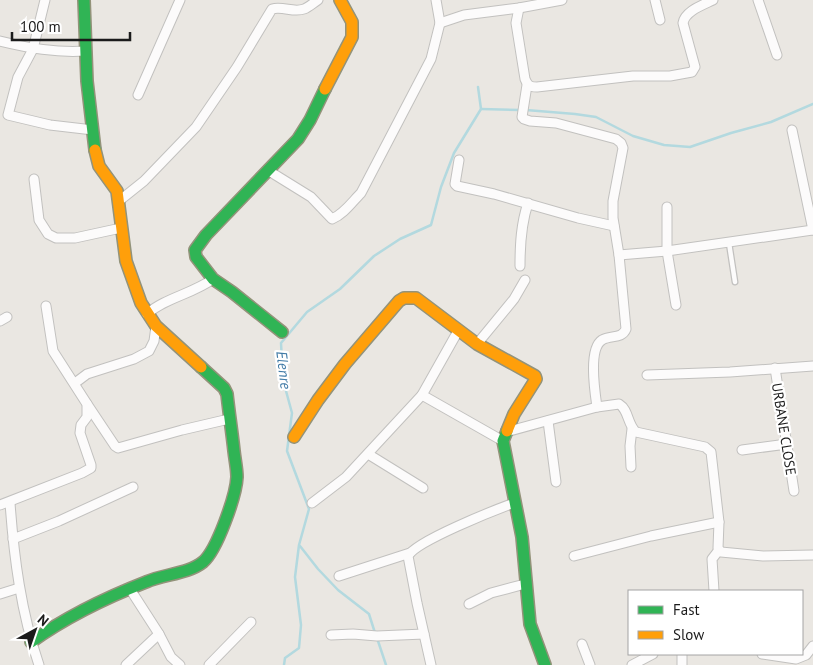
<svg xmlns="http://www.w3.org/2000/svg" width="813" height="665" font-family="'PT Sans',sans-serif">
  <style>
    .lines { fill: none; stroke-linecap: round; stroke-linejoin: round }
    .stream { stroke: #b3d9df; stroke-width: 2.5 }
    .lane-casing { stroke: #c2c1bf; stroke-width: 7 }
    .street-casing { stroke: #c2c1bf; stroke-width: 11 }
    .fast-casing { stroke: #93937a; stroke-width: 14 }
    .slow-casing { stroke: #93937a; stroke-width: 14 }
    .lane { stroke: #fcfbfb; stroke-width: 4.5 }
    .street { stroke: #fcfbfb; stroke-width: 9 }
    .fast { stroke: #30b455; stroke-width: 11 }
    .slow { stroke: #ff9f0a; stroke-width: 11 }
    .labels { text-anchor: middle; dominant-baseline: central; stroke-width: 4.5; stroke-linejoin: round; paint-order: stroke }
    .street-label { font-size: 14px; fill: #1b1b1b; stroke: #fff }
    .water-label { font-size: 15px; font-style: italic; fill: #407aa6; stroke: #fff }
  </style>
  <rect width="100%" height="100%" fill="#eae7e2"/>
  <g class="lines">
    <!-- stream -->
    <g class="stream">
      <path d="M481 109 520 110"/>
      <path d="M526 110 575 114 596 117 633 136 664 145 690 147 731 133 771 122 813 104"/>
      <path d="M300 546 318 569 338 590 369 614 375 633"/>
      <path d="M377 638 386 665"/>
      <path d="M284 665 285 658 299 648 301 625 295 577 299 545 309 509 287 451 292 413 283 380 281 343 307 312 340 289 374 256 400 239 431 225 441 187 454 153 481 109 478 87"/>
    </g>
    <defs>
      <path id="lane" d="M729 243 735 282"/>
      <g id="street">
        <path d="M45 0 33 49 18 77 8 115 50 125 93 130"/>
        <path d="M655 0 660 20"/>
        <path d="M758 0 777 55"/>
        <path d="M519 8 516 23 525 79C528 86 530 87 537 87L633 76H670L692 72 695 67 683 23C685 11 703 5 713 0"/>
        <path d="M440 23 464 15 519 8 562 0"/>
        <path d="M0 41C29 48 56 53 86 51"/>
        <path d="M527 85 522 117 524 119 530 121 556 123 616 139 621 143 623 148 613 201V218L619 255 626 329C622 339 611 335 602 340 588 349 595 393 597 407"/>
        <path d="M138 95 180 0"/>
        <path d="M792 130 813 230"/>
        <path d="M459 160 455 184 457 186 494 194 578 218 614 226"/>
        <path d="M269 171 311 197 332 219C344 214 352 202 361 193L431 59 440 23 436 0"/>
        <path d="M34 179 39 220 48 234 56 238H75L121 228"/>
        <path d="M119 201 144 181 196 127 237 67 272 9C283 6 294 13 304 9 309 7 313 3 318 0"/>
        <path d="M667 207V251L676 305"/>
        <path d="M619 255 667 251 813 230"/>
        <path d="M520 266C520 244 521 224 528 203"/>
        <path d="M147 314C165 298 192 294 213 279"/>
        <path d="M0 321 7 317"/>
        <path d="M477 344 514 299 525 280"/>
        <path d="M775 368 794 491"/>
        <path d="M647 375 730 372 813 366"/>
        <path d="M75 383 87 374 134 359 149 351 154 341 156 326"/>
        <path d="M422 395 503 441"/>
        <path d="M87 404 115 446 118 448 182 430 229 419"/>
        <path d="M548 421 556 482"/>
        <path d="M506 432 597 407 619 404C629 410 627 424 636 432L705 447 711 452 719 522 718 548 721 552 763 556 813 555"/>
        <path d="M742 450 787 444"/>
        <path d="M368 454 423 488"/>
        <path d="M631 467 630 446 632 429"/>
        <path d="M10 503C14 558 21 612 39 665"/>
        <path d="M312 503 346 477 422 395 458 331"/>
        <path d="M0 505 82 473 91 468V465L80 433 81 425 87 417V404L53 351 46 306"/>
        <path d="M13 539 59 521 133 487"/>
        <path d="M574 556 651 536 719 522"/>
        <path d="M339 576 410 553"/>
        <path d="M130 589 159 634 171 657 180 665"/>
        <path d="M714 591 712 559 719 550"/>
        <path d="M0 594 19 588"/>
        <path d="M469 604 491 593 525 584"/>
        <path d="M331 635 353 634 377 636 424 634"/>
        <path d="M582 644 590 665"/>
        <path d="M762 654 796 659 806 655 813 646"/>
        <path d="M126 665 159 634"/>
        <path d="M209 665 251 622"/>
        <path d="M431 665 417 603 408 556C416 541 495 510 514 503"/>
        <path d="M632 665 653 654"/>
        <path d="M682 665V654"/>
      </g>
      <g id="fast">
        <path d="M84 0 87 81 95 150"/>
        <path d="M282 332 232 292 213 279 196 257 195 250 206 235 298 139 310 120 325 89"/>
        <path d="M507 431 503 441 522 537 530 624 545 665"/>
        <path d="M31 642C66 617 105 598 146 582 164 574 188 574 203 562 217 550 236 496 237 477 237 469 235 460 234 451 232 432 229 413 227 394L224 388 201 367"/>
      </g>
      <g id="slow">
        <path d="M325 89 352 37V22L340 0"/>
        <path d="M95 150 99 166 117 191 126 261 141 303 156 326 201 367"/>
        <path d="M294 437 318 400 345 364 399 301 404 298H416L477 344 535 376 536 379 514 414 507 431"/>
      </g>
    </defs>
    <!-- lane casing -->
    <use href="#lane" class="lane-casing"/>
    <!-- street casing -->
    <use href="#street" class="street-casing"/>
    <!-- fast casing -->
    <use href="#fast" class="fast-casing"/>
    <!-- slow casing -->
    <use href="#slow" class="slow-casing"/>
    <!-- lane -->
    <use href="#lane" class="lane"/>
    <!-- street -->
    <use href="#street" class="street"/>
    <!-- fast -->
    <use href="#fast" class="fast"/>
    <!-- slow -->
    <use href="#slow" class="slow"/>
  </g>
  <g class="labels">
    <!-- street labels -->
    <g class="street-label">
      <text transform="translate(784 429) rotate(81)">URBANE CLOSE</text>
    </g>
    <!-- water labels -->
    <g class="water-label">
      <text transform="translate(284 370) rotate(83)">Elenre</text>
    </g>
  </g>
  <!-- legend -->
  <rect x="628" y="590" width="175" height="65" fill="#ffffff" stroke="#a4a4a4"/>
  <rect x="638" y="606" width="25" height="8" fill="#30b455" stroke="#a4a4a4"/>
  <text x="673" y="615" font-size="15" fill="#1b1b1b">Fast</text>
  <rect x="638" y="631" width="25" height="8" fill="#ff9f0a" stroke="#a4a4a4"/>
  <text x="673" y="640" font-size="15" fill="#1b1b1b">Slow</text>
  <!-- north arrow -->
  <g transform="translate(35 630) rotate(40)" stroke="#ffffff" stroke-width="4" paint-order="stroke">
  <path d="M0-4L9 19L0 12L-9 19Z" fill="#1b1b1b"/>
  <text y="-8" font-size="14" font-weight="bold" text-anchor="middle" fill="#1b1b1b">N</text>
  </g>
  <!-- scale -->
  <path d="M12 32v8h118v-8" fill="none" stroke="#1b1b1b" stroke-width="2.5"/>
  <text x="20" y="32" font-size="15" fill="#1b1b1b" stroke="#ffffff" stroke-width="4" paint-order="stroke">100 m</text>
</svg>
